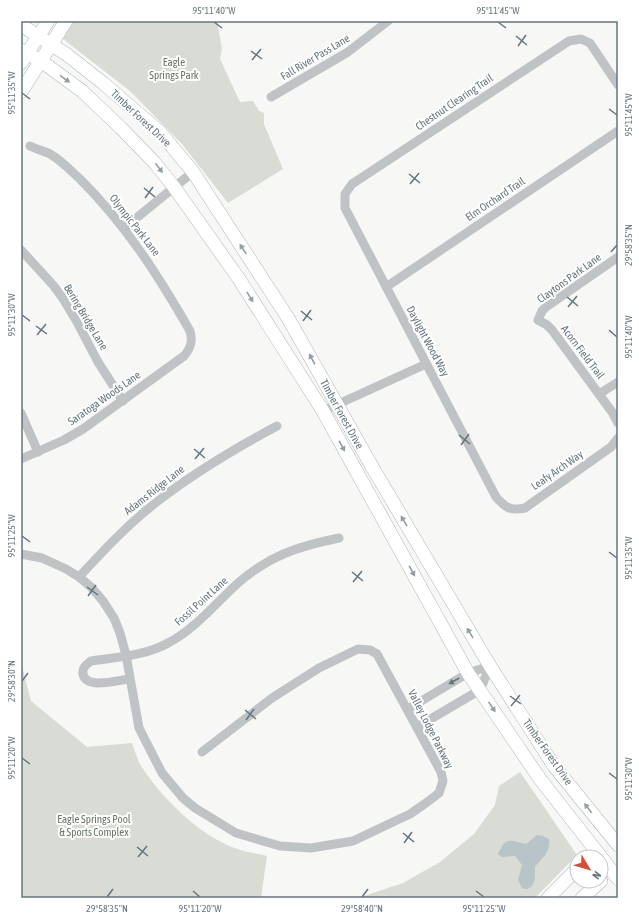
<svg xmlns="http://www.w3.org/2000/svg" width="639" height="919" font-family="'Asap Condensed',sans-serif">
  <style>
    .green { fill: #d8dcd4 }
    .water { fill: #b8c4c8 }
    .lines { fill: none; stroke-linecap: round; stroke-linejoin: round }
    .secondary-casing { stroke: #b1b7bb; stroke-width: 14 }
    .street { stroke: #bfc3c6; stroke-width: 9 }
    .secondary { stroke: #fff; stroke-width: 13 }
    .oneway { fill: #939ea4 }
    .oneway2 { fill: #65757d }
    .ticks { fill: none; stroke: #65757d; stroke-width: 1.5 }
    .labels { text-anchor: middle; dominant-baseline: central; stroke-width: 4; stroke-linejoin: round; paint-order: stroke }
    .street-label { font-size: 11px; fill: #65757d; stroke: #fff }
    .park-label { font-size: 11px; fill: #687663; stroke: #fff }
    .neatline { fill: none; stroke: #65757d; stroke-width: 1.5 }
    .ticks-label { font-size: 10px; text-anchor: middle; fill: #65757d }
  </style>
  <rect width="100%" height="100%" fill="#f7f7f5"/>
  <!-- green -->
  <g class="green">
    <path d="M73 21H217L222 49 220 59 240 102 253 101 259 111 264 113V124L283 169 228 203 182 144 130 91 63 39V35Z"/>
    <path d="M21 662 31 701 87 747 132 743C135 751 137 759 141 766 161 796 191 827 223 843 236 850 252 853 267 856L261 898H21Z"/>
    <path d="M520 772 577 855 535 898H358L403 883 440 862 474 834 495 805 499 786Z"/>
  </g>
  <!-- water -->
  <path class="water" d="M537 835 543 836 549 839C551 852 542 858 535 867V879L532 886 527 889 522 888 518 880 522 865 515 856 502 857 498 854C506 835 511 841 526 844Z"/>
  <g class="lines">
    <defs>
      <g id="secondary">
        <path d="M21 25 66 54 103 83 160 132 193 172 288 318 374 470 490 666 554 766 618 845"/>
        <path d="M21 50 41 61 82 91 121 128 154 162 174 187 239 279 323 411 468 673 540 779 601 857"/>
        <path d="M21 63 48 21"/>
        <path d="M21 92 66 21"/>
        <path d="M601 857 618 879"/>
        <path d="M548 898 577 869"/>
        <path d="M582 898 601 881"/>
      </g>
    </defs>
    <!-- secondary casing -->
    <use href="#secondary" class="secondary-casing"/>
    <!-- street -->
    <g class="street">
      <path d="M618 85 590 43 581 39 569 41 352 184 345 194V208L496 497C506 508 510 511 525 508L611 447 618 438"/>
      <path d="M271 97 348 52 388 21"/>
      <path d="M124 228 193 172"/>
      <path d="M21 250 53 285 62 297 77 322 98 362 123 401"/>
      <path d="M618 257 546 307 542 311 538 320 547 325 552 330 612 412 618 423"/>
      <path d="M386 287 618 131"/>
      <path d="M599 394 618 382"/>
      <path d="M323 411 426 364"/>
      <path d="M21 413 38 452"/>
      <path d="M21 459 64 440 83 429 184 356C191 348 193 341 190 331 158 275 126 225 80 179 70 170 61 160 50 154 44 151 36 149 30 146"/>
      <path d="M21 554 42 558 66 569 79 577 91 587 103 601 114 618 120 633 126 655 139 728 162 773 183 798 195 808 236 833 280 846 311 848 353 841 410 814 426 803 439 793 443 781 441 772 377 654 370 650 358 649 319 668 272 698 202 752"/>
      <path d="M79 577C104 550 129 523 158 501 195 472 236 448 277 426"/>
      <path d="M129 679C118 680 86 690 83 674 82 668 86 665 91 661 116 657 145 656 168 643 195 629 215 604 237 584 268 556 299 546 339 538"/>
      <path d="M408 709 468 673 490 666"/>
      <path d="M417 727 480 690 490 666"/>
    </g>
    <!-- secondary -->
    <use href="#secondary" class="secondary"/>
  </g>
  <!-- one-way arrows -->
  <defs><path id="oneway-solid" d="M-6-.8H1V-3.2L6.5 0L1 3.2V.8H-6Z"/></defs>
  <g class="oneway">
    <use href="#oneway-solid" transform="translate(65 79) rotate(36)"/>
    <use href="#oneway-solid" transform="translate(159 168) rotate(53)"/>
    <use href="#oneway-solid" transform="translate(243 249) rotate(-123)"/>
    <use href="#oneway-solid" transform="translate(250 297) rotate(58)"/>
    <use href="#oneway-solid" transform="translate(312 359) rotate(-119)"/>
    <use href="#oneway-solid" transform="translate(342 446) rotate(61)"/>
    <use href="#oneway-solid" transform="translate(404 521) rotate(-121)"/>
    <use href="#oneway-solid" transform="translate(412 571) rotate(61)"/>
    <use href="#oneway-solid" transform="translate(470 633) rotate(-121)"/>
    <use href="#oneway-solid" transform="translate(492 707) rotate(56)"/>
    <use href="#oneway-solid" transform="translate(588 808) rotate(-128)"/>
  </g>
  <use class="oneway2" href="#oneway-solid" transform="translate(454 681) rotate(150)"/>
  <!-- ticks -->
  <path class="ticks" d="M214 22 222 28M498 22 506 28M516 36 527 45M518 46 526 35M251 51 262 59M252 60 261 49M22 93 30 99M609 109 617 115M409 174 420 183M410 184 419 173M144 188 155 197M145 198 153 187M611 252 617 245M567 297 578 306M568 307 577 296M301 311 312 320M22 315 30 321M303 321 311 310M36 326 47 334M609 330 617 337M37 335 46 324M459 435 470 444M461 445 469 434M194 449 205 458M195 459 204 448M22 536 30 542M609 552 617 558M352 572 363 581M353 582 362 571M87 587 98 595M88 596 96 585M22 681 28 673M510 696 521 704M511 706 520 695M245 710 256 719M246 720 254 709M22 758 30 764M609 773 617 779M403 833 414 842M404 843 412 832M137 847 148 856M138 857 147 846M193 891 200 897M476 891 484 897M107 897 113 889M362 897 368 889"/>
  <g class="labels">
    <!-- street labels -->
    <g class="street-label">
      <text transform="translate(315 57) rotate(-31)">Fall River Pass Lane</text>
      <text transform="translate(454 102) rotate(-34)">Chestnut Clearing Trail</text>
      <text transform="translate(141 118) rotate(43)">Timber Forest Drive</text>
      <text transform="translate(495 199) rotate(-34)">Elm Orchard Trail</text>
      <text transform="translate(135 225) rotate(52)">Olympic Park Lane</text>
      <text transform="translate(569 278) rotate(-36)">Claytons Park Lane</text>
      <text transform="translate(86 317) rotate(59)">Bering Bridge Lane</text>
      <text transform="translate(428 341) rotate(62)">Daylight Wood Way</text>
      <text transform="translate(583 352) rotate(53)">Acorn Field Trail</text>
      <text transform="translate(104 398) rotate(-35)">Saratoga Woods Lane</text>
      <text transform="translate(342 414) rotate(61)">Timber Forest Drive</text>
      <text transform="translate(557 470) rotate(-35)">Leafy Arch Way</text>
      <text transform="translate(154 490) rotate(-38)">Adams Ridge Lane</text>
      <text transform="translate(201 601) rotate(-42)">Fossil Point Lane</text>
      <text transform="translate(431 729) rotate(63)">Valley Lodge Parkway</text>
      <text transform="translate(548 752) rotate(55)">Timber Forest Drive</text>
    </g>
    <!-- park labels -->
    <g class="park-label">
      <text x="174" y="62">Eagle<tspan x="174" dy="13">Springs Park</tspan></text>
      <text x="94" y="819">Eagle Springs Pool<tspan x="94" dy="13">&amp; Sports Complex</tspan></text>
    </g>
  </g>
  <!-- border -->
  <rect width="639" height="919" fill="none" stroke="#ffffff" stroke-width="44"/>
  <!-- north arrow -->
  <g transform="translate(589 869) rotate(128)"><circle r="19" fill="#ffffff" stroke="#c1c8cb"/>
  <path d="M0-3L7 15L0 10L-7 15Z" fill="#d64f36"/>
  <text y="-6" font-size="11" font-weight="bold" text-anchor="middle" fill="#65757d">N</text>
  </g>
  <rect x="22" y="22" width="595" height="875" class="neatline"/>
  <g class="ticks-label">
    <text x="214" y="14">95°11'40"W</text>
    <text x="498" y="14">95°11'45"W</text>
    <text transform="translate(11 93) rotate(-90)" y="4">95°11'35"W</text>
    <text transform="translate(628 115) rotate(-90)" y="4">95°11'45"W</text>
    <text transform="translate(628 245) rotate(-90)" y="4">29°58'35"N</text>
    <text transform="translate(11 315) rotate(-90)" y="4">95°11'30"W</text>
    <text transform="translate(628 337) rotate(-90)" y="4">95°11'40"W</text>
    <text transform="translate(11 536) rotate(-90)" y="4">95°11'25"W</text>
    <text transform="translate(628 558) rotate(-90)" y="4">95°11'35"W</text>
    <text transform="translate(11 681) rotate(-90)" y="4">29°58'30"N</text>
    <text transform="translate(11 758) rotate(-90)" y="4">95°11'20"W</text>
    <text transform="translate(628 779) rotate(-90)" y="4">95°11'30"W</text>
    <text x="107" y="912">29°58'35"N</text>
    <text x="200" y="912">95°11'20"W</text>
    <text x="362" y="912">29°58'40"N</text>
    <text x="484" y="912">95°11'25"W</text>
  </g>
</svg>
